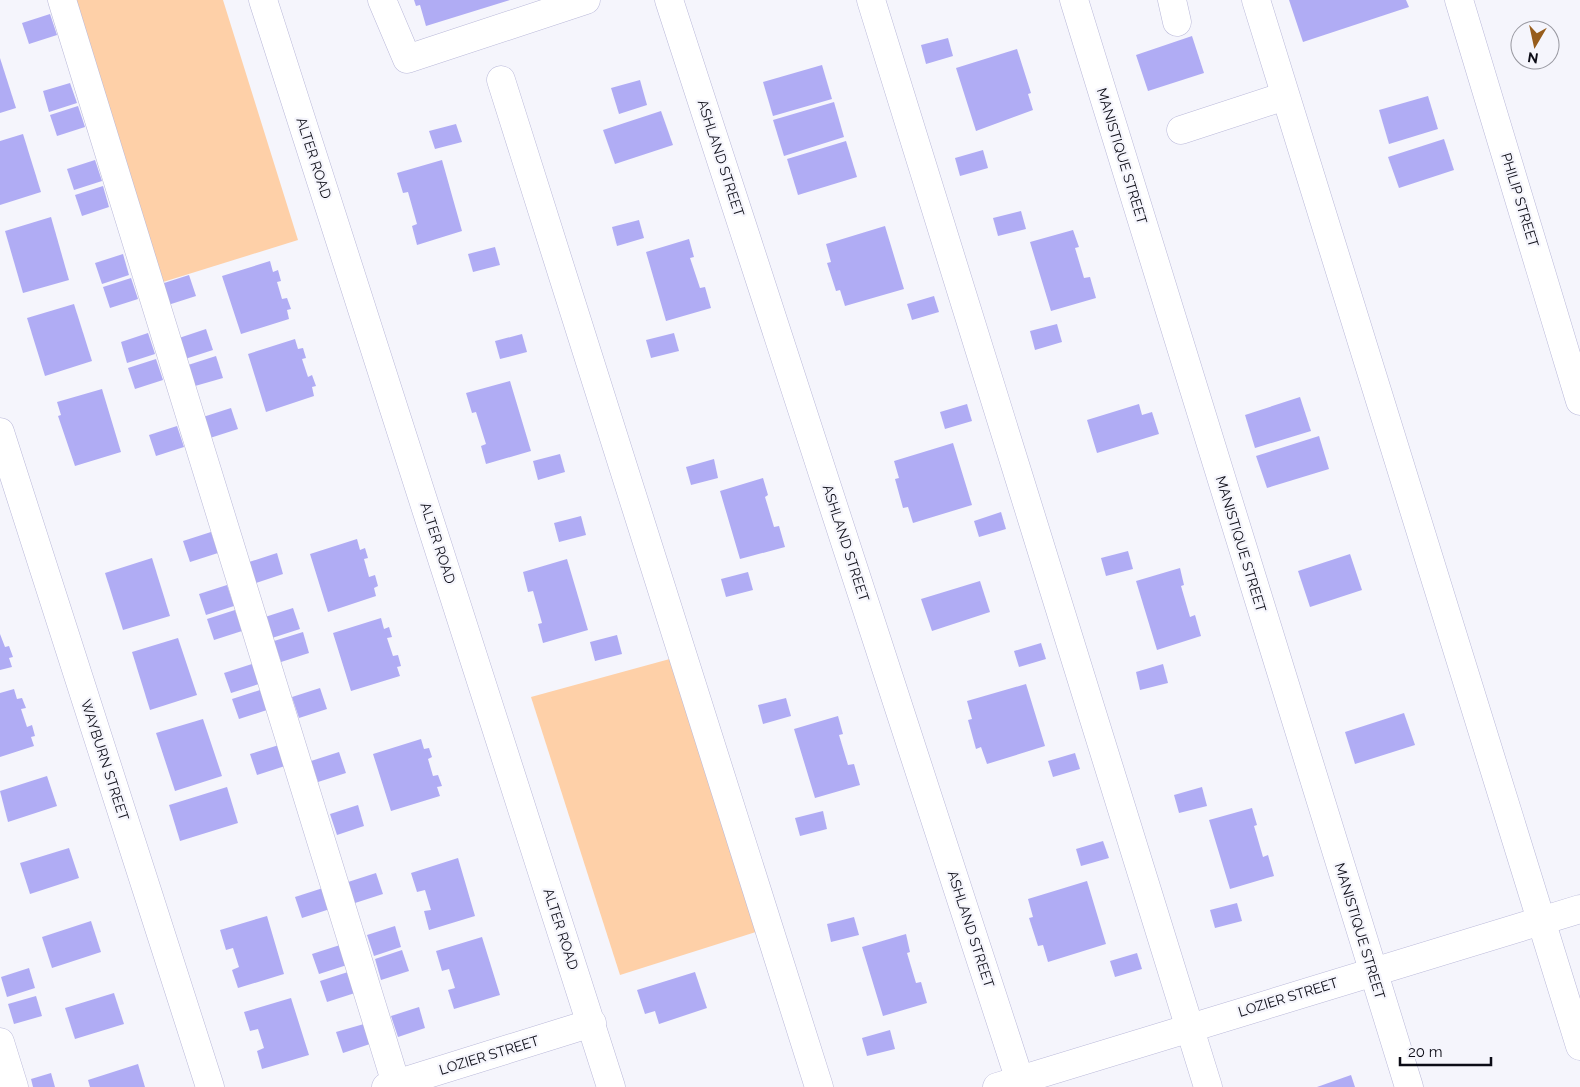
<svg xmlns="http://www.w3.org/2000/svg" width="1580" height="1087" font-family="Raleway,sans-serif">
  <style>
    .green { fill: #fed0a8 }
    .building { fill: #b0acf4 }
    .lines { fill: none; stroke-linecap: round; stroke-linejoin: round }
    .minor-casing { stroke: #b9b8d9; stroke-width: 29 }
    .minor { stroke: #fff; stroke-width: 28 }
    .labels { text-anchor: middle; dominant-baseline: central; stroke-width: 4.5; stroke-linejoin: round; paint-order: stroke }
    .street-label { font-size: 14px; fill: #0c0c16; stroke: #f5f5fc }
  </style>
  <rect width="100%" height="100%" fill="#f5f5fc"/>
  <!-- green -->
  <g class="green">
    <path d="M74 0H223L298 240 163 282Z"/>
    <path d="M677 657 759 931 620 975 531 697Z"/>
  </g>
  <!-- building -->
  <g class="building">
    <path d="M414 0H510L426 26 420 5 416 6Z"/>
    <path d="M1289 0H1406L1409 7 1303 42Z"/>
    <path d="M50 14 57 35 29 44 22 23Z"/>
    <path d="M1192 36 1204 73 1148 91 1136 55Z"/>
    <path d="M948 38 953 56 926 64 921 45Z"/>
    <path d="M1017 49 1031 93 1028 94 1033 110 976 131 956 68Z"/>
    <path d="M0 58 16 108 0 113Z"/>
    <path d="M822 65 832 99 773 116 763 82Z"/>
    <path d="M640 80 647 105 619 114 611 88Z"/>
    <path d="M70 83 77 103 49 112 43 91Z"/>
    <path d="M1428 96 1438 129 1389 144 1379 110Z"/>
    <path d="M834 102 844 137 784 156 773 120Z"/>
    <path d="M78 106 85 127 57 136 50 115Z"/>
    <path d="M661 111 673 145 615 164 603 130Z"/>
    <path d="M456 124 462 142 435 149 429 131Z"/>
    <path d="M23 134 41 192 0 205V141Z"/>
    <path d="M1444 139 1454 170 1399 188 1388 157Z"/>
    <path d="M846 141 857 177 798 195 787 159Z"/>
    <path d="M983 150 988 168 960 176 955 158Z"/>
    <path d="M95 160 102 181 74 190 67 169Z"/>
    <path d="M442 160 462 231 417 245 412 226 417 224 408 192 403 193 397 173Z"/>
    <path d="M103 186 109 207 82 216 75 195Z"/>
    <path d="M1021 211 1026 229 998 236 993 218Z"/>
    <path d="M51 217 69 280 23 293 5 231Z"/>
    <path d="M639 220 644 238 617 246 612 227Z"/>
    <path d="M885 226 904 289 845 306 840 290 836 291 827 263 831 262 826 244Z"/>
    <path d="M1073 230 1079 247 1075 248 1084 278 1090 277 1096 298 1051 311 1030 242Z"/>
    <path d="M689 239 694 257 690 258 700 288 705 287 711 308 666 321 646 252Z"/>
    <path d="M495 247 500 265 473 272 468 254Z"/>
    <path d="M123 254 129 275 102 284 95 263Z"/>
    <path d="M270 261 273 272 278 270 281 281 277 282 282 299 287 298 291 309 287 310 289 319 241 334 222 276Z"/>
    <path d="M189 275 196 296 168 305 161 284Z"/>
    <path d="M131 278 138 299 110 308 103 287Z"/>
    <path d="M934 296 939 312 912 320 907 304Z"/>
    <path d="M74 304 92 361 45 376 27 318Z"/>
    <path d="M1057 324 1062 342 1035 350 1030 331Z"/>
    <path d="M206 329 213 350 185 359 179 338Z"/>
    <path d="M148 333 155 354 127 363 121 342Z"/>
    <path d="M674 333 679 351 651 358 646 340Z"/>
    <path d="M522 334 527 352 500 359 495 341Z"/>
    <path d="M295 339 298 349 303 348 306 358 302 359 308 377 312 375 316 386 312 387 314 396 266 412 248 354Z"/>
    <path d="M216 356 223 378 195 386 188 365Z"/>
    <path d="M156 359 163 380 135 389 128 368Z"/>
    <path d="M510 381 531 451 486 464 481 446 486 444 476 412 472 413 466 393Z"/>
    <path d="M102 389 121 452 75 466 58 416 61 415 57 402Z"/>
    <path d="M1300 397 1311 431 1255 448 1245 415Z"/>
    <path d="M967 404 972 421 945 429 940 412Z"/>
    <path d="M1139 404 1142 415 1152 412 1159 434 1097 453 1087 420Z"/>
    <path d="M231 408 238 429 210 438 203 417Z"/>
    <path d="M177 426 184 447 156 456 149 435Z"/>
    <path d="M1319 436 1329 469 1267 488 1256 456Z"/>
    <path d="M953 443 972 505 913 523 908 507 903 508 895 479 899 478 894 461Z"/>
    <path d="M560 454 565 472 538 480 533 461Z"/>
    <path d="M714 459 718 478 691 485 686 467Z"/>
    <path d="M763 478 768 495 765 497 774 527 779 526 785 547 740 559 720 491Z"/>
    <path d="M1001 512 1006 529 979 537 974 521Z"/>
    <path d="M581 516 586 535 559 542 554 523Z"/>
    <path d="M211 532 218 553 190 562 183 541Z"/>
    <path d="M357 539 360 550 365 548 368 558 364 559 369 577 375 575 378 586 374 588 376 596 328 612 310 554Z"/>
    <path d="M1128 551 1133 569 1106 576 1101 558Z"/>
    <path d="M277 553 283 574 256 583 249 562Z"/>
    <path d="M1350 554 1362 590 1310 607 1298 571Z"/>
    <path d="M152 558 170 616 123 630 105 573Z"/>
    <path d="M567 559 588 630 543 643 538 624 542 623 533 591 528 592 523 572Z"/>
    <path d="M1180 568 1184 585 1181 586 1190 617 1195 615 1201 636 1157 650 1136 581Z"/>
    <path d="M748 572 753 590 726 597 721 579Z"/>
    <path d="M980 581 990 612 932 631 921 599Z"/>
    <path d="M227 585 234 606 206 615 199 594Z"/>
    <path d="M293 608 300 629 272 638 265 617Z"/>
    <path d="M235 610 242 631 214 640 207 619Z"/>
    <path d="M381 618 384 629 389 627 392 637 387 638 393 656 398 655 401 666 397 667 400 676 351 691 333 633Z"/>
    <path d="M303 632 309 653 281 662 274 641Z"/>
    <path d="M0 634 5 647 9 646 13 657 9 658 12 667 0 670Z"/>
    <path d="M617 635 622 654 595 661 590 642Z"/>
    <path d="M178 638 197 695 150 710 132 652Z"/>
    <path d="M1041 643 1046 659 1019 667 1014 651Z"/>
    <path d="M252 664 259 684 231 693 224 673Z"/>
    <path d="M1163 664 1168 683 1140 690 1136 672Z"/>
    <path d="M1026 684 1045 746 987 764 981 747 976 749 968 720 972 719 967 701Z"/>
    <path d="M320 688 327 709 299 718 292 697Z"/>
    <path d="M14 689 17 699 22 698 26 708 21 709 27 727 32 725 35 736 31 737 34 746 0 757V693Z"/>
    <path d="M260 690 267 710 239 719 232 699Z"/>
    <path d="M786 698 791 716 763 724 758 705Z"/>
    <path d="M1404 713 1415 745 1355 764 1345 732Z"/>
    <path d="M838 716 843 734 839 735 848 765 854 764 860 785 815 798 794 729Z"/>
    <path d="M203 719 222 776 175 791 156 733Z"/>
    <path d="M421 739 424 749 429 748 432 757 428 759 433 776 438 775 442 786 437 787 440 796 391 811 373 754Z"/>
    <path d="M279 745 285 766 257 775 250 754Z"/>
    <path d="M339 752 346 773 318 782 311 761Z"/>
    <path d="M1075 753 1080 769 1053 777 1048 761Z"/>
    <path d="M47 776 57 806 8 822 0 791Z"/>
    <path d="M227 787 238 823 180 841 169 805Z"/>
    <path d="M1202 787 1207 806 1179 813 1174 795Z"/>
    <path d="M358 805 364 826 337 835 330 814Z"/>
    <path d="M1252 808 1257 825 1254 826 1263 857 1268 855 1274 876 1230 889 1209 820Z"/>
    <path d="M823 811 827 829 800 836 795 818Z"/>
    <path d="M1103 841 1109 858 1081 866 1076 849Z"/>
    <path d="M69 848 79 878 30 894 20 863Z"/>
    <path d="M458 858 475 916 429 930 424 911 431 910 425 890 417 892 411 873Z"/>
    <path d="M376 873 383 894 355 903 348 882Z"/>
    <path d="M1087 881 1106 944 1048 962 1043 945 1038 946 1029 918 1033 917 1028 899Z"/>
    <path d="M323 888 330 909 302 918 295 897Z"/>
    <path d="M1237 903 1242 921 1215 928 1210 910Z"/>
    <path d="M267 916 284 974 238 988 232 970 239 967 233 948 226 950 220 930Z"/>
    <path d="M854 917 859 935 831 942 827 924Z"/>
    <path d="M91 921 101 952 52 968 42 937Z"/>
    <path d="M395 926 401 947 374 956 367 935Z"/>
    <path d="M906 934 910 952 907 953 916 983 921 982 927 1003 883 1016 862 947Z"/>
    <path d="M482 937 500 995 454 1009 448 990 455 988 449 969 442 971 436 951Z"/>
    <path d="M340 945 347 965 319 974 312 954Z"/>
    <path d="M402 950 409 971 381 980 375 959Z"/>
    <path d="M1137 953 1142 969 1115 977 1110 961Z"/>
    <path d="M29 968 35 988 7 997 1 977Z"/>
    <path d="M348 972 355 993 327 1002 320 981Z"/>
    <path d="M695 972 707 1008 659 1024 655 1011 645 1014 637 990Z"/>
    <path d="M114 993 124 1024 75 1039 65 1008Z"/>
    <path d="M36 996 42 1016 14 1024 8 1004Z"/>
    <path d="M291 998 309 1055 262 1069 257 1051 264 1048 258 1029 250 1031 244 1012Z"/>
    <path d="M419 1007 425 1028 398 1037 391 1016Z"/>
    <path d="M364 1024 370 1044 343 1053 336 1032Z"/>
    <path d="M890 1030 895 1049 867 1056 862 1038Z"/>
    <path d="M138 1064 145 1087H90L88 1080Z"/>
    <path d="M51 1073 55 1087H33L31 1079Z"/>
    <path d="M1351 1075 1355 1087H1317Z"/>
  </g>
  <g class="lines">
    <defs>
      <g id="minor">
        <path d="M62 0 397 1087"/>
        <path d="M263 0 611 1087"/>
        <path d="M382 0 407 59 586 0"/>
        <path d="M669 0 1022 1087"/>
        <path d="M871 0 1208 1087"/>
        <path d="M1074 0 1409 1087"/>
        <path d="M1172 0 1177 22"/>
        <path d="M1256 0 1580 1046"/>
        <path d="M1459 0 1580 401"/>
        <path d="M501 80 819 1087"/>
        <path d="M1181 130 1285 96"/>
        <path d="M0 432 210 1087"/>
        <path d="M0 1042 14 1087"/>
        <path d="M386 1087 592 1023"/>
        <path d="M997 1087 1580 909"/>
      </g>
    </defs>
    <!-- minor casing -->
    <use href="#minor" class="minor-casing"/>
    <!-- minor -->
    <use href="#minor" class="minor"/>
  </g>
  <g class="labels">
    <!-- street labels -->
    <g class="street-label">
      <text transform="translate(1122 156) rotate(73)">MANISTIQUE STREET</text>
      <text transform="translate(314 158) rotate(72)">ALTER ROAD</text>
      <text transform="translate(721 158) rotate(72)">ASHLAND STREET</text>
      <text transform="translate(1520 200) rotate(73)">PHILIP STREET</text>
      <text transform="translate(438 543) rotate(72)">ALTER ROAD</text>
      <text transform="translate(846 543) rotate(72)">ASHLAND STREET</text>
      <text transform="translate(1241 544) rotate(73)">MANISTIQUE STREET</text>
      <text transform="translate(105 760) rotate(72)">WAYBURN STREET</text>
      <text transform="translate(561 929) rotate(72)">ALTER ROAD</text>
      <text transform="translate(971 929) rotate(72)">ASHLAND STREET</text>
      <text transform="translate(1360 931) rotate(73)">MANISTIQUE STREET</text>
      <text transform="translate(1288 997) rotate(-17)">LOZIER STREET</text>
      <text transform="translate(489 1055) rotate(-17)">LOZIER STREET</text>
    </g>
  </g>
  <!-- north arrow -->
  <g transform="translate(1535 45) rotate(189)"><circle r="24" fill="#f5f5fc" stroke="#9898a0"/>
  <path d="M0-4L9 19L0 12L-9 19Z" fill="#975d1c"/>
  <text y="-8" font-size="14" font-weight="bold" text-anchor="middle" fill="#0c0c16">N</text>
  </g>
  <!-- scale -->
  <path d="M1400 1057v8h91v-8" fill="none" stroke="#0c0c16" stroke-width="2.5"/>
  <text x="1408" y="1057" font-size="15" fill="#0c0c16" stroke="#f5f5fc" stroke-width="4" paint-order="stroke">20 m</text>
</svg>
